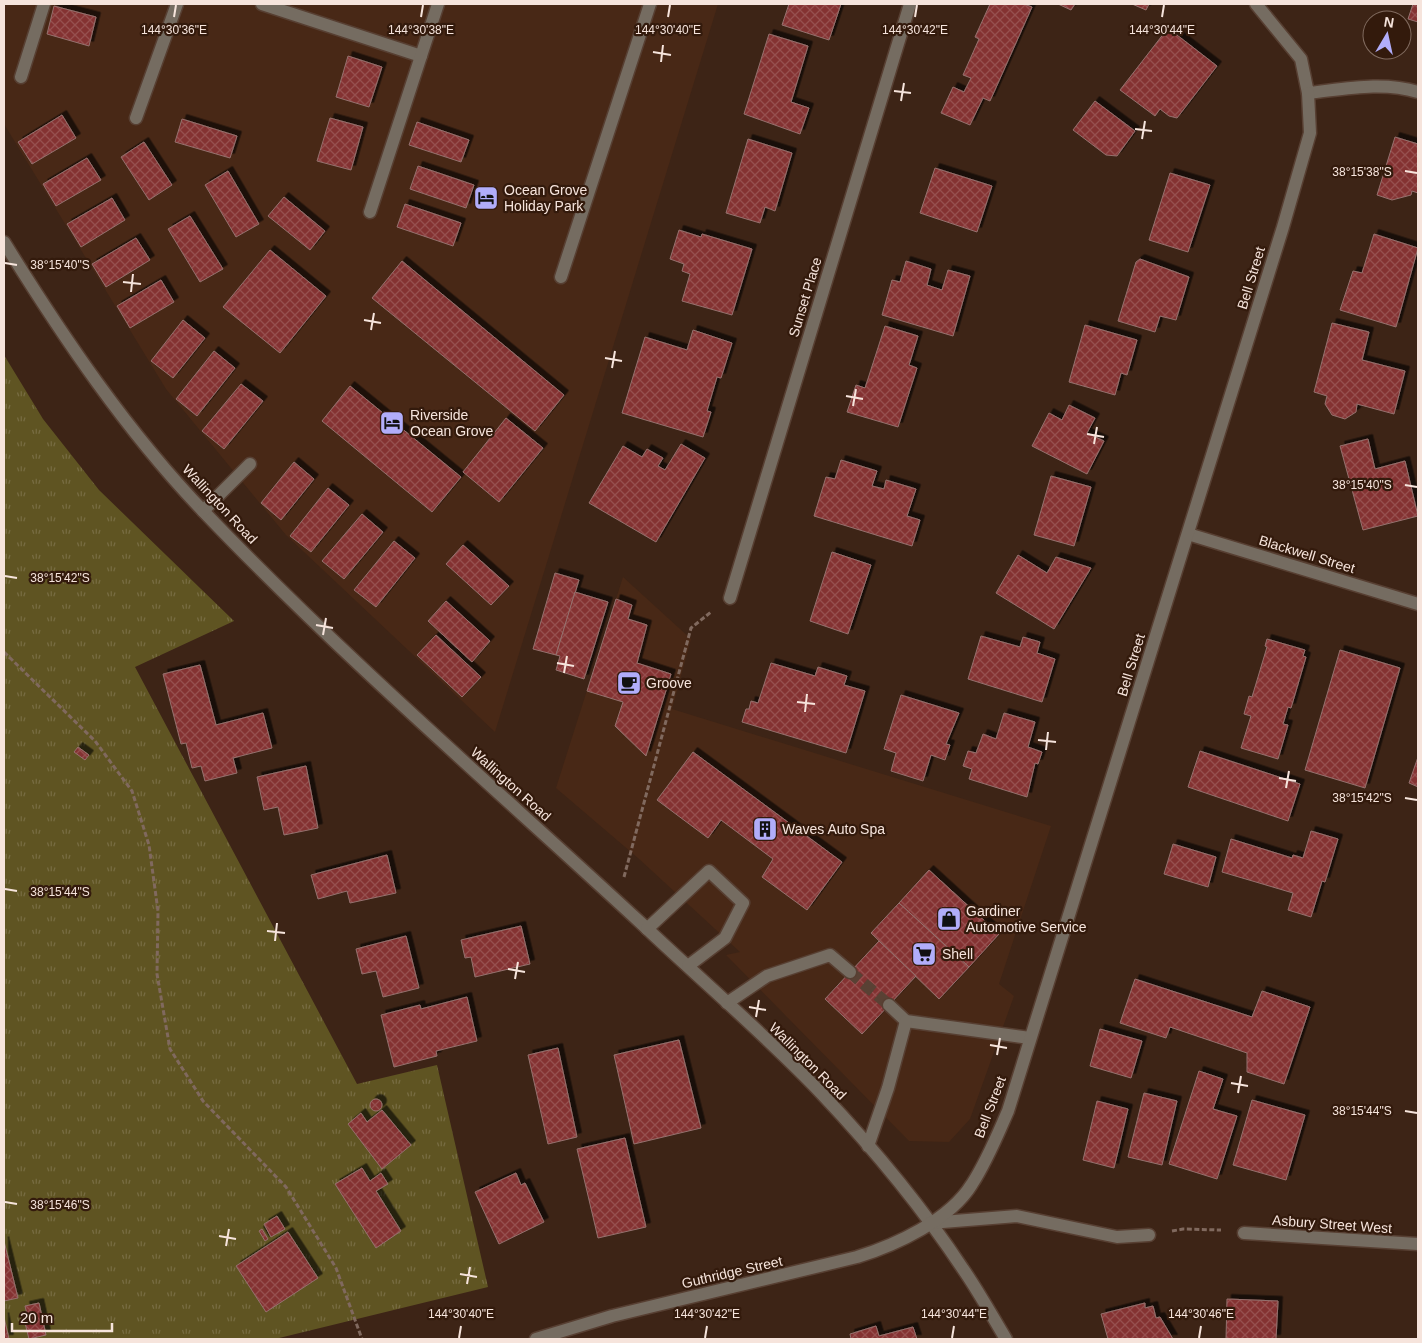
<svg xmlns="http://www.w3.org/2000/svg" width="1422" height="1343" font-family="Arial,sans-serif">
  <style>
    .built { fill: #482816 }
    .grass { fill: url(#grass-tufts) }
    .building { fill: url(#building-cross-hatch); stroke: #95716e; filter: url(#shadow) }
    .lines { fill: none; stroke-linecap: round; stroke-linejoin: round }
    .minor-tunnel { stroke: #594134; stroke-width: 12; stroke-dasharray: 12 6; stroke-linecap: butt }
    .minor-casing { stroke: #573f32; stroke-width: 15 }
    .path { stroke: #80695e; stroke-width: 3; stroke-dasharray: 5 2.5; stroke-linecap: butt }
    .minor { stroke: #756c61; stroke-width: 12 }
    .ticks { fill: none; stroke: #f6e4dc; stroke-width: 2 }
    .labels { text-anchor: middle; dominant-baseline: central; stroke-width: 4.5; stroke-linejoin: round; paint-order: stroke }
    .poi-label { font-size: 14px; fill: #f6e4dc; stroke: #331a0c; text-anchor: start }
    .street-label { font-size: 14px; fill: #f6e4dc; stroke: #331a0c }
    .ticks-label { font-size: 12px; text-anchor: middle; fill: #f6e4dc; stroke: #331a0c; stroke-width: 4.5; stroke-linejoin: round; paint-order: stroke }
  </style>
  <defs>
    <pattern id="grass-tufts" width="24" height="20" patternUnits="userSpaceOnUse" patternTransform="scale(1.25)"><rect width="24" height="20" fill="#5f5422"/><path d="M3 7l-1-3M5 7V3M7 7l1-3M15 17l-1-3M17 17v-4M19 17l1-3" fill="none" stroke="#776c42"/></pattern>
    <pattern id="building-cross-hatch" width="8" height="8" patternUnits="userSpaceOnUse" patternTransform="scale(1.25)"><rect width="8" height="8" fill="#843332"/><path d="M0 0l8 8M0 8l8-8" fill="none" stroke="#96504f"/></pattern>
    <filter id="shadow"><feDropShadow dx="4.5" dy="-4.5" stdDeviation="0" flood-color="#0009"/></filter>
  </defs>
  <rect width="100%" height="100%" fill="#3d2416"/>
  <!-- built -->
  <g class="built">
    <path d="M4 4H718L495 732 286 535 166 389 4 124Z"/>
    <path d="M623 577 691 639 672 709 1051 826 999 984 1014 996 970 1119 949 1142 909 1141 726 955 740 952 638 858 556 788Z"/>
  </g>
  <!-- grass -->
  <path class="grass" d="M4 355 43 419 99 490 234 621 135 667 357 1084 437 1065 488 1287 275 1339H4Z"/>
  <!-- building -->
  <g class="building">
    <path d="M789 4H841L829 40 782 25Z"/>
    <path d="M990 4H1024L1032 7 990 101 983 98 970 125 941 113 953 87 964 92 971 78 963 75 979 39 975 37Z"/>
    <path d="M1058 4H1075L1071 10Z"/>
    <path d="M1132 4H1149L1146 10Z"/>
    <path d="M1413 4H1418V22L1408 19Z"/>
    <path d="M54 6 96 17 89 46 47 34Z"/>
    <path d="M1168 28 1217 66 1177 118 1169 116 1160 109 1155 116 1120 90Z"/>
    <path d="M769 34 808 46 791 102 809 108 800 134 744 114Z"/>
    <path d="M348 56 382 67 369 107 336 97Z"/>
    <path d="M1095 101 1135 131 1117 156 1106 155 1073 130Z"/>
    <path d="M62 115 76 138 32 164 18 142Z"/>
    <path d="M330 118 363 127 351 170 317 161Z"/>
    <path d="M182 119 237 136 230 158 175 142Z"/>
    <path d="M417 122 469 140 461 162 409 145Z"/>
    <path d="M1395 137 1418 144V193L1412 191 1411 195 1392 200 1377 195Z"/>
    <path d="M748 139 792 153 775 211 765 207 760 223 726 213Z"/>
    <path d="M144 142 172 185 149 200 121 157Z"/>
    <path d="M87 158 101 180 56 206 43 184Z"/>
    <path d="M418 166 474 185 466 208 410 189Z"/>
    <path d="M935 168 992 186 977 232 920 213Z"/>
    <path d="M228 171 259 224 236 237 205 185Z"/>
    <path d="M1170 173 1210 185 1188 252 1149 240Z"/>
    <path d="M284 197 325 231 310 250 268 216Z"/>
    <path d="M112 198 125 220 81 247 67 224Z"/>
    <path d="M405 204 461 223 453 246 397 227Z"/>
    <path d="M190 216 223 269 200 282 168 229Z"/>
    <path d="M679 230 701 237 702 234 752 249 732 315 682 301 690 274 682 271 684 264 670 259Z"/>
    <path d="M1374 234 1418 248 1396 327 1340 310 1353 271 1362 273Z"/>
    <path d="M136 238 150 260 106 287 92 264Z"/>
    <path d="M270 250 326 296 280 353 223 307Z"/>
    <path d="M1140 259 1189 277 1176 320 1160 316 1155 332 1118 321 1136 262Z"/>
    <path d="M402 261 564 395 535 431 372 298Z"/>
    <path d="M906 261 931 269 927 285 942 290 948 270 970 276 953 336 882 315 892 280 900 282Z"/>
    <path d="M161 280 174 302 130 328 117 306Z"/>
    <path d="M183 320 205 338 173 378 151 361Z"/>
    <path d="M1332 323 1369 332 1362 360 1405 371 1394 414 1357 404 1356 412 1345 419 1332 415 1325 404 1327 396 1314 392Z"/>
    <path d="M1085 325 1137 340 1127 375 1121 373 1115 395 1069 382Z"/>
    <path d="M885 326 918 336 909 365 917 368 898 427 847 412 856 385 865 388Z"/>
    <path d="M693 330 732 343 721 378 717 377 707 411 711 412 703 437 622 413 645 337 687 350Z"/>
    <path d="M214 351 235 368 197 416 176 399Z"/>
    <path d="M241 384 263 401 224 449 202 431Z"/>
    <path d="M350 386 461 477 432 512 322 421Z"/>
    <path d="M1069 405 1095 418 1087 433 1104 441 1087 474 1032 446 1049 413 1062 420Z"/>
    <path d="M506 418 543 448 499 502 463 472Z"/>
    <path d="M1368 439 1375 469 1405 461 1418 516 1363 530 1340 446Z"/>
    <path d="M681 444 705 458 656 542 589 503 623 446 642 457 647 449 663 458 658 466 665 470Z"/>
    <path d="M841 460 877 471 872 486 884 489 886 480 916 489 907 516 920 520 912 546 814 516 826 477 835 479Z"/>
    <path d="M294 462 314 479 281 520 261 503Z"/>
    <path d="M1051 476 1091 487 1074 546 1034 535Z"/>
    <path d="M328 488 349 505 311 552 290 536Z"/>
    <path d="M362 514 383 532 344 579 322 561Z"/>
    <path d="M394 541 415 558 376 607 354 590Z"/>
    <path d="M463 545 509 586 491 605 446 564Z"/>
    <path d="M832 552 871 565 848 634 810 621Z"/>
    <path d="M1018 555 1047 573 1056 557 1091 568 1054 629 996 593Z"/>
    <path d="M555 573 579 580 556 655 533 649Z"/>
    <path d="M575 592 608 602 584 679 556 670 560 656 556 655Z"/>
    <path d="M616 599 632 605 628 619 647 625 637 663 671 674 646 756 615 726 623 702 587 691Z"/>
    <path d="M446 601 490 641 472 662 428 621Z"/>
    <path d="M436 635 481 677 462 697 417 655Z"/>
    <path d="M981 636 1020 647 1023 637 1040 642 1037 653 1055 659 1042 702 968 679Z"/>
    <path d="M1267 639 1305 650 1303 656 1306 657 1291 708 1288 707 1283 724 1288 725 1278 759 1241 748 1251 716 1244 714 1249 696 1252 697 1267 647 1265 646Z"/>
    <path d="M1340 650 1400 668 1365 788 1305 770Z"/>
    <path d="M771 663 815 676 818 667 847 676 844 685 865 691 846 753 742 722 746 709H749L751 701 758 703Z"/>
    <path d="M200 665 216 725 263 713 272 748 233 758 237 773 205 781 201 766 192 768 186 743 181 744 163 674Z"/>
    <path d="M901 695 959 713 946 744 950 745 945 760 931 755 923 781 891 771 896 753 884 749Z"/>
    <path d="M1004 713 1035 722 1028 747 1042 752 1038 764 1035 763 1027 797 969 779 972 769 963 766 968 751 976 753 983 734 996 739Z"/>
    <path d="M78 747 89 755 85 760 74 752Z"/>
    <path d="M1200 751 1300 784 1288 821 1188 787Z"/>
    <path d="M693 752 842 862 807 910 762 877 773 859 721 820 708 838 657 800Z"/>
    <path d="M1418 757V787L1409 783Z"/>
    <path d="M306 766 318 828 284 835 278 807 264 810 257 777Z"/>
    <path d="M1311 831 1338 839 1325 882 1322 881 1311 917 1288 910 1293 893 1222 872 1231 839 1292 858 1293 855 1303 858Z"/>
    <path d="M1173 844 1216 857 1208 887 1164 874Z"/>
    <path d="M387 855 396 893 350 903 347 891 318 899 311 875Z"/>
    <path d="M929 870 999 934 969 967 899 903Z"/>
    <path d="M899 903 969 967 939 999 871 933Z"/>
    <path d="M521 926 530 964 475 977 471 957 465 958 461 940Z"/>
    <path d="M406 936 419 988 383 997 376 971 362 974 356 949Z"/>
    <path d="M879 941 916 976 862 1034 825 999Z"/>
    <path d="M1135 979 1252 1017 1262 991 1310 1007 1284 1084 1247 1072V1053L1170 1027 1166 1038 1120 1023Z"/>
    <path d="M467 997 477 1041 436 1051 437 1056 394 1067 381 1015 420 1005 421 1009Z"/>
    <path d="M1100 1029 1142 1041 1131 1078 1090 1066Z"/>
    <path d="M679 1040 701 1128 634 1144 614 1055Z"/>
    <path d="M558 1048 577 1137 548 1144 528 1055Z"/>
    <path d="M1199 1071 1223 1079 1213 1109 1237 1116 1217 1179 1169 1164Z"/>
    <path d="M1144 1093 1177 1101 1162 1165 1128 1157Z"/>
    <circle cx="376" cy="1105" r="6"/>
    <path d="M1252 1100 1305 1115 1286 1180 1233 1165Z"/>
    <path d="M1097 1101 1128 1109 1114 1168 1083 1160Z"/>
    <path d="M382 1110 411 1145 382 1169 348 1124 361 1113 367 1122Z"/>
    <path d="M625 1138 646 1227 598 1238 577 1149Z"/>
    <path d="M362 1168 370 1181 381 1173 388 1184 376 1191 401 1231 376 1248 335 1184Z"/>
    <path d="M516 1173 521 1185 525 1183 544 1222 499 1244 475 1192Z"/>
    <path d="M277 1216 285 1229 271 1237 264 1224Z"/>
    <path d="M262 1229 268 1239 265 1241 259 1231Z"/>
    <path d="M288 1232 318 1278 266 1312 236 1266Z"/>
    <path d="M4 1241 18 1298 4 1301Z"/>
    <path d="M1227 1299 1278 1301 1276 1339H1226Z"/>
    <path d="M39 1303 46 1335 29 1339 25 1323 29 1322 25 1306Z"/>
    <path d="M1145 1303V1308L1153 1306 1156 1318 1160 1317 1173 1339H1108L1101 1314Z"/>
    <path d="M4 1317 9 1339H4Z"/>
    <path d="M876 1326 879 1336 913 1327 917 1339H851L850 1334Z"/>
  </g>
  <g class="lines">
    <!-- minor-tunnel -->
    <path class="minor-tunnel" d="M850 972 889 1005"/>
    <defs>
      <g id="minor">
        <path d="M262 4 421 56"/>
        <path d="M1256 4 1301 59 1308 93C1345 89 1382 81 1418 92"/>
        <path d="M21 77 44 4"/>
        <path d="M136 118 177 4"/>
        <path d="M370 212 438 4"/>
        <path d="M4 242C63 337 127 432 205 513 343 657 495 788 642 924 702 981 765 1034 822 1094 873 1148 922 1207 963 1269 979 1292 992 1316 1006 1339"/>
        <path d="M561 277 650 4"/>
        <path d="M203 511 250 464"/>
        <path d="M1188 534 1418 604"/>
        <path d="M730 598 910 4"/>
        <path d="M647 929 709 871 743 903 725 938 688 966"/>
        <path d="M727 1003 767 976 830 955 850 972"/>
        <path d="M889 1005 906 1021 1030 1038"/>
        <path d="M868 1146 888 1088 906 1021"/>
        <path d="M930 1223 1017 1216 1117 1237 1149 1235"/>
        <path d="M1244 1233 1418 1244"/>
        <path d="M536 1339 612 1316 857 1257C896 1245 950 1220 972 1184 987 1161 997 1136 1008 1111L1283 227 1310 133 1308 93"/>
      </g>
    </defs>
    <!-- minor casing -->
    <use href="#minor" class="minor-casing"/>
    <!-- path -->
    <g class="path">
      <path d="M4 652 95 741 132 791 149 845 158 911 157 974 170 1049 203 1101 286 1187 336 1268 362 1339"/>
      <path d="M624 877 691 628 711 612"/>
      <path d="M1172 1231 1183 1229 1221 1230"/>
    </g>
    <!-- minor -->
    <use href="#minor" class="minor"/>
  </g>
  <!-- ticks -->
  <path class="ticks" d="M174 17 176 5M421 17 423 5M668 17 670 5M915 17 917 5M1162 17 1164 5M653 52 671 55M661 62 663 45M894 91 911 93M901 101 904 83M1135 129 1152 131M1142 139 1145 121M1405 171 1417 173M5 263 17 265M123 282 141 284M131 292 133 274M364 320 381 323M371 330 374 313M605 358 622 361M612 368 615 351M846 396 863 399M853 406 856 389M1087 434 1104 437M1094 444 1097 427M1405 485 1417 487M5 576 17 578M316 625 333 628M323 635 326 618M557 663 574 666M564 673 567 656M797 702 815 704M805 712 807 694M1038 740 1056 742M1046 750 1048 732M1279 778 1296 781M1286 788 1289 771M1405 798 1417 800M5 889 17 891M267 931 285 933M275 941 277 923M508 969 525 972M515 979 518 962M749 1007 766 1010M756 1017 759 1000M990 1045 1007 1048M997 1055 1000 1038M1231 1083 1248 1086M1238 1093 1241 1076M1405 1111 1417 1113M5 1202 17 1204M219 1236 236 1239M226 1246 229 1229M460 1274 477 1277M467 1284 470 1267M459 1338 461 1326M705 1338 707 1326M952 1338 954 1326M1199 1338 1201 1326"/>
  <!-- icons -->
  <defs>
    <symbol id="hotel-square" viewBox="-11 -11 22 22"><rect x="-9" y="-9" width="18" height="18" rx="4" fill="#b1adfa" stroke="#331a0c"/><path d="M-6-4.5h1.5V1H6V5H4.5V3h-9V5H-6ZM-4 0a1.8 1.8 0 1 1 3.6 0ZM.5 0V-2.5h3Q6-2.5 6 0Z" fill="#111"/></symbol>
    <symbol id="cafe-square" viewBox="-11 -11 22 22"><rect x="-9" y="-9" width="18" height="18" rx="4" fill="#b1adfa" stroke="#331a0c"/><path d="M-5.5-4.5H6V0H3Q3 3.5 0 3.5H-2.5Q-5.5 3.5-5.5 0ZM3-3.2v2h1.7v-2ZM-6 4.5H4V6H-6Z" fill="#111"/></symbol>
    <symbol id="building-square" viewBox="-11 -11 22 22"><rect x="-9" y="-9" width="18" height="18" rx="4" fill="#b1adfa" stroke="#331a0c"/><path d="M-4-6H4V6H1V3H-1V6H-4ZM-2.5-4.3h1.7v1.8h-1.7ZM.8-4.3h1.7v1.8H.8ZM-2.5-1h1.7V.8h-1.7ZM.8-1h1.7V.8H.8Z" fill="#111"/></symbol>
    <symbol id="shop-square" viewBox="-11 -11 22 22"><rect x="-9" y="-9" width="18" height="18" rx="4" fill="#b1adfa" stroke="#331a0c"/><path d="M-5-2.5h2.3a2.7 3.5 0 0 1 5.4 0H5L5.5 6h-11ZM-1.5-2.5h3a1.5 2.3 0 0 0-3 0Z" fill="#111"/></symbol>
    <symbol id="supermarket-square" viewBox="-11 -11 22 22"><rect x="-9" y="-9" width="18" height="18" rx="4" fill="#b1adfa" stroke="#331a0c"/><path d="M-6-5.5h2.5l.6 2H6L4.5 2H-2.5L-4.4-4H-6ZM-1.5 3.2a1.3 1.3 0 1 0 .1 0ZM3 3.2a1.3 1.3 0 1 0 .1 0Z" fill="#111"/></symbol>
  </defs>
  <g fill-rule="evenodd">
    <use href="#hotel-square" x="472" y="184" width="28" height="28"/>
    <use href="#hotel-square" x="378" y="409" width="28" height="28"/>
    <use href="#cafe-square" x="615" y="669" width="28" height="28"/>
    <use href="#building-square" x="751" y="815" width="28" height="28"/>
    <use href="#shop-square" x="935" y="905" width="28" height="28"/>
    <use href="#supermarket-square" x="910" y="940" width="28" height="28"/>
  </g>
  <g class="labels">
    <!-- poi labels -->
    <g class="poi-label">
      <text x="504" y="190">Ocean Grove<tspan x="504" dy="16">Holiday Park</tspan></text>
      <text x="410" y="415">Riverside<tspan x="410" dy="16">Ocean Grove</tspan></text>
      <text x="646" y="683">Groove</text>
      <text x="782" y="829">Waves Auto Spa</text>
      <text x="966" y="911">Gardiner<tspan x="966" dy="16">Automotive Service</tspan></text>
      <text x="942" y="954">Shell</text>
    </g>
    <!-- street labels -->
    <g class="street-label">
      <text transform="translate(1251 278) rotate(-73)">Bell Street</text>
      <text transform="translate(805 297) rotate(-73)">Sunset Place</text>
      <text transform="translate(220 504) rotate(47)">Wallington Road</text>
      <text transform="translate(1307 554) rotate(17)">Blackwell Street</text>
      <text transform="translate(1131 665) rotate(-73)">Bell Street</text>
      <text transform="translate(511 784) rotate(42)">Wallington Road</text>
      <text transform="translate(808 1061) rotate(45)">Wallington Road</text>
      <text transform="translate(990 1107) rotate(-69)">Bell Street</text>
      <text transform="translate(1332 1224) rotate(4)">Asbury Street West</text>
      <text transform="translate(732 1272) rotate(-13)">Guthridge Street</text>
    </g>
  </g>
  <g class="ticks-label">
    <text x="174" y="34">144°30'36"E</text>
    <text x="421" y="34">144°30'38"E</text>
    <text x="668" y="34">144°30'40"E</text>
    <text x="915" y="34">144°30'42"E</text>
    <text x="1162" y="34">144°30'44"E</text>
    <text x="1362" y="176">38°15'38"S</text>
    <text x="60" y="269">38°15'40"S</text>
    <text x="1362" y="489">38°15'40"S</text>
    <text x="60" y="582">38°15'42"S</text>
    <text x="1362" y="802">38°15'42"S</text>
    <text x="60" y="896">38°15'44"S</text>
    <text x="1362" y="1115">38°15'44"S</text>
    <text x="60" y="1209">38°15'46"S</text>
    <text x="461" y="1318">144°30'40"E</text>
    <text x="707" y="1318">144°30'42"E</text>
    <text x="954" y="1318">144°30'44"E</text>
    <text x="1201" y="1318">144°30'46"E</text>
  </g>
  <!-- border -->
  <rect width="1422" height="1343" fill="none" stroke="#f6e4dc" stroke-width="10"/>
  <!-- north arrow -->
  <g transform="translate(1387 35) rotate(9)"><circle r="24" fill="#331a0c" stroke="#816b5f"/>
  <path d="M0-4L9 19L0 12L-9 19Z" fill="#b1adfa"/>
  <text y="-8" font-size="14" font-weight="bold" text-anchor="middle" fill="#f6e4dc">N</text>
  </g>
  <!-- scale -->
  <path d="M12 1323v8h100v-8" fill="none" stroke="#f6e4dc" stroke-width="2.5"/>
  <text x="20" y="1323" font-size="15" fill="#f6e4dc" stroke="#331a0c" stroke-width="4" paint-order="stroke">20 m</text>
</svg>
